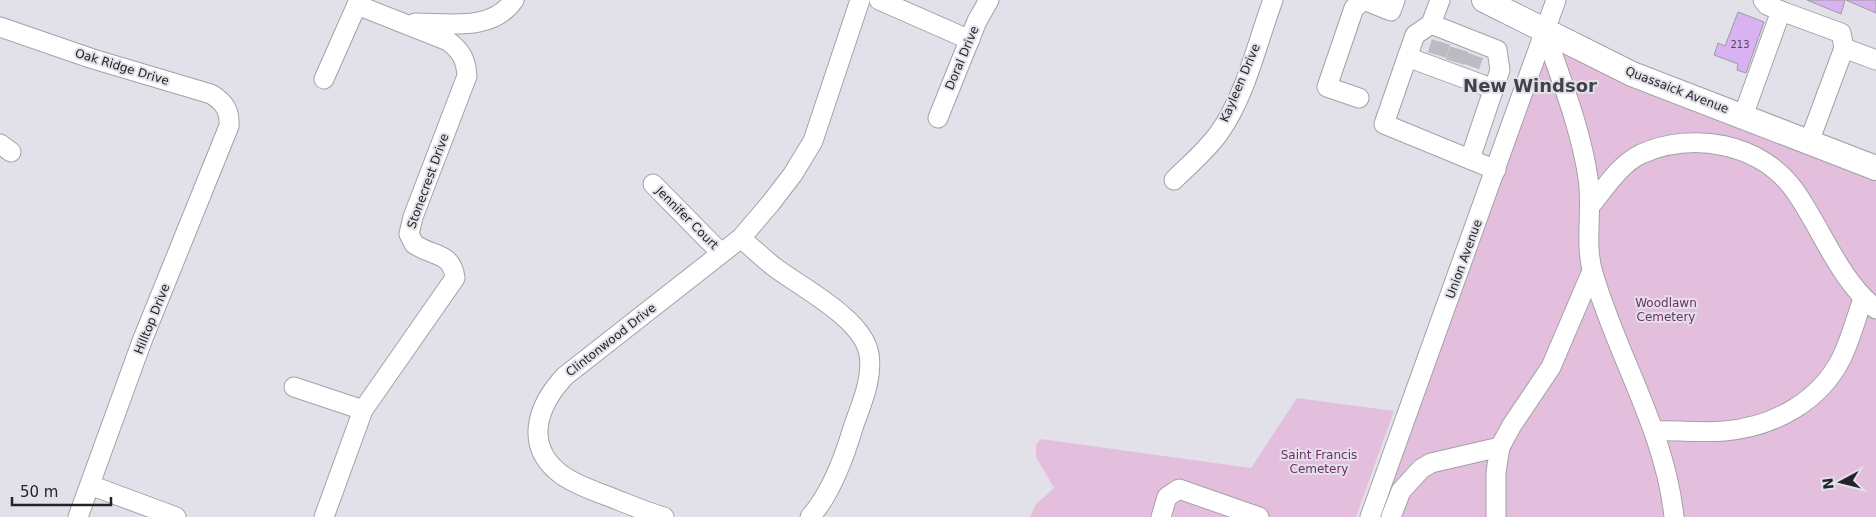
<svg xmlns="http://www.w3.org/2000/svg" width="1876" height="517" font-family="'DejaVu Sans',sans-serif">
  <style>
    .green { fill: #e3bfdd }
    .building { fill: #d9b2f1; stroke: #9e9aa1 }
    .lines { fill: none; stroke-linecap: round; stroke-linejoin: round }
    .minor-tunnel { stroke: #bcbbc2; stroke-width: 19; stroke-dasharray: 19 9; stroke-linecap: butt }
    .minor-casing { stroke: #a2a1aa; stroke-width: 21 }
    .major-casing { stroke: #a2a1aa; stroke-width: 26 }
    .minor { stroke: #fff; stroke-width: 19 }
    .major { stroke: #fff; stroke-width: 24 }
    .labels { text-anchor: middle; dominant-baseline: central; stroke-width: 4; stroke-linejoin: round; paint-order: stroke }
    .number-label { font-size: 10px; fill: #51475a }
    .street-label { font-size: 12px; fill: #242327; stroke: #e2e1e9 }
    .park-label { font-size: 12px; fill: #712d6a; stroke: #e2e1e9 }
    .district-label { font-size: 18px; font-weight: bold; fill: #434249; stroke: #e2e1e9 }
  </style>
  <rect width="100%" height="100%" fill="#e2e1e9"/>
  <!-- green -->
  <g class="green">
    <path d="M1545 32 1876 168V517H1367Z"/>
    <path d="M1297 398 1394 411 1356 517H1030L1036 504 1054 488 1036 457V445L1041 439 1251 468Z"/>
  </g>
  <!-- building -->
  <g class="building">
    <path d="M1807 0H1845L1841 14Z"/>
    <path d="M1846 0H1876V13Z"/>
    <path d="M1738 12 1764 22 1746 73 1737 70 1738 64 1714 55 1718 43 1725 46Z"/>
  </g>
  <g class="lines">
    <!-- minor-tunnel -->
    <g class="minor-tunnel">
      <path d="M1437 55 1441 42"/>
      <path d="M1455 62 1459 49"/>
      <path d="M1470 66 1474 55"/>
    </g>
    <defs>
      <g id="minor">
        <path d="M879 0 970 40"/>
        <path d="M1364 0 1391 11 1395 0"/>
        <path d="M1440 0 1431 24 1415 35 1384 124 1496 170"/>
        <path d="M1763 0 1767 5 1781 11"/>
        <path d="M415 23C449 23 492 32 514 0"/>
        <path d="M1431 24 1497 50 1500 70 1470 159"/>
        <path d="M0 27 93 59 211 94C224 102 230 110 229 126L142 341 78 517"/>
        <path d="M1545 32C1561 80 1581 129 1588 178 1593 209 1584 243 1593 273 1617 356 1665 430 1674 517"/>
        <path d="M1407 57 1494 89"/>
        <path d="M324 79 359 0"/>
        <path d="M1359 98 1327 87 1354 8 1363 1"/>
        <path d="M1743 116 1781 11 1841 33 1844 48"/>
        <path d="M938 118 977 21 989 0"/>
        <path d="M1809 142 1844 48 1876 60"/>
        <path d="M0 144 11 152"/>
        <path d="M1174 180C1189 165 1206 151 1219 133 1246 95 1257 43 1273 0"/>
        <path d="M653 184 720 252"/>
        <path d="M1591 205C1605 188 1620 164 1641 154 1693 131 1761 143 1795 191 1823 231 1838 278 1876 309"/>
        <path d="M741 238C751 247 762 257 773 266 800 287 863 318 869 354 873 380 861 404 853 428 844 458 831 494 810 517"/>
        <path d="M294 387 363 410"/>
        <path d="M1655 431C1678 430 1701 433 1724 431 1773 427 1820 402 1842 357 1851 338 1856 318 1863 299"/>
        <path d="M90 485 176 517"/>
        <path d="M324 517 363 410 455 278C452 252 433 257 414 244L409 234 413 217 467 76C466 59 461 51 448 41L357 5"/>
        <path d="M664 517C646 512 628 504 610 497 594 491 576 485 562 475 523 446 537 406 565 376L741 238 770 204 793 174 813 141 860 0"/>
        <path d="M1161 517 1167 497 1179 489 1259 517"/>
        <path d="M1370 517 1556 0"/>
        <path d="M1391 517 1401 491 1421 469 1431 463 1500 447"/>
        <path d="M1496 517V472L1500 447 1512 425 1551 367 1592 271"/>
      </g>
      <path id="major" d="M1484 0 1632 74 1876 168"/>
    </defs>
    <!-- minor casing -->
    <use href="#minor" class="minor-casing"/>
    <!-- major casing -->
    <use href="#major" class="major-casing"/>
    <!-- minor -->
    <use href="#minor" class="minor"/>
    <!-- major -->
    <use href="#major" class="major"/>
  </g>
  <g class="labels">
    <!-- number labels -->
    <g class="number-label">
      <text x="1740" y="44">213</text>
    </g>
    <!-- street labels -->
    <g class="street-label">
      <text transform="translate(962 58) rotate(-67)">Doral Drive</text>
      <text transform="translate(122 67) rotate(17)">Oak Ridge Drive</text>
      <text transform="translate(1240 83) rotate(-67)">Kayleen Drive</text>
      <text transform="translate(1677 90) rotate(21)">Quassaick Avenue</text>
      <text transform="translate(428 181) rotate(-70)">Stonecrest Drive</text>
      <text transform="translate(687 218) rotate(45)">Jennifer Court</text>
      <text transform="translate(1464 259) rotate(-70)">Union Avenue</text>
      <text transform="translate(152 319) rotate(-68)">Hilltop Drive</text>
      <text transform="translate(611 340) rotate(-38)">Clintonwood Drive</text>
    </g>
    <!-- park labels -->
    <g class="park-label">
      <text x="1666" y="303">Woodlawn<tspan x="1666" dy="14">Cemetery</tspan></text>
      <text x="1319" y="455">Saint Francis<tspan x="1319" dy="14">Cemetery</tspan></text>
    </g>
    <!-- district labels -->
    <g class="district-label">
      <text x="1530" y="85">New Windsor</text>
    </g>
  </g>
  <!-- north arrow -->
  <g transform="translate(1841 482) rotate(263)" stroke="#e2e1e9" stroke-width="4" paint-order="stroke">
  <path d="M0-4L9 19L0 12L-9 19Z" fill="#242327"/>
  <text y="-8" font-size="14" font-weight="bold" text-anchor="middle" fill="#242327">N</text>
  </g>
  <!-- scale -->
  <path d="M12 497v8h99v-8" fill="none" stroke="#242327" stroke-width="2.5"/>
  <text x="20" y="497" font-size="15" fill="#242327" stroke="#e2e1e9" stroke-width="4" paint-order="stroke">50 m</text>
</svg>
